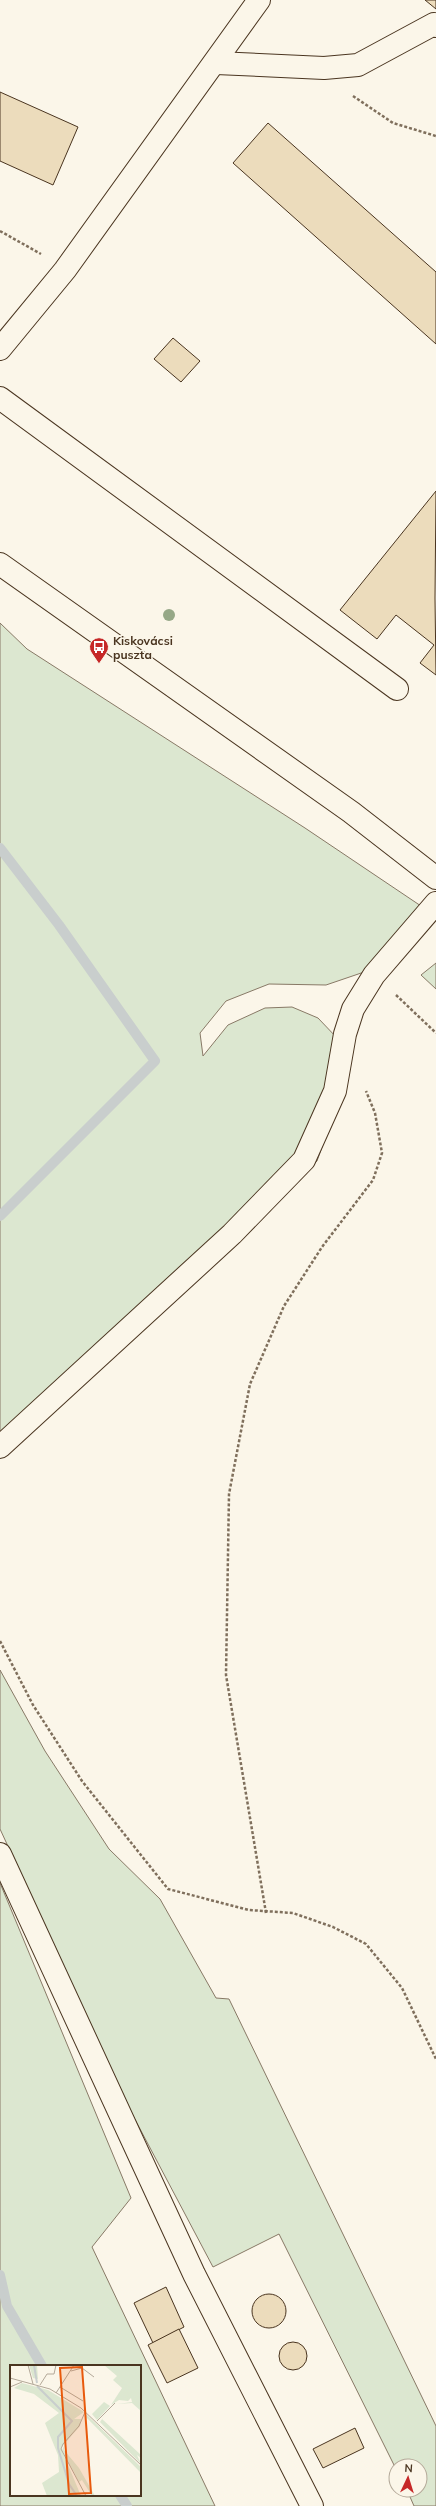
<svg xmlns="http://www.w3.org/2000/svg" width="436" height="2506" font-family="Mulish,sans-serif">
  <style>
    .green { fill: #dce7d0; stroke: #887966; fill-rule: evenodd }
    .lines { fill: none; stroke-linecap: round; stroke-linejoin: round }
    .stream { stroke: #c9cecd; stroke-width: 10 }
    .building { fill: #ecdcbc; stroke: #4a3520 }
    .minor-casing { stroke: #4a3520; stroke-width: 24 }
    .major-casing { stroke: #4a3520; stroke-width: 24 }
    .path { stroke: #7f6f5c; stroke-width: 2.5; stroke-dasharray: 3 2; stroke-linecap: butt }
    .minor { stroke: #fbf6e9; stroke-width: 22 }
    .major { stroke: #fbf6e9; stroke-width: 22 }
    .tree { fill: #96a887 }
    .labels { text-anchor: middle; dominant-baseline: central; stroke-width: 3; stroke-linejoin: round; paint-order: stroke }
    .poi-label { font-size: 12px; font-weight: bold; fill: #4a3520; stroke: #fbf6e9; text-anchor: start }
    .inset-river { fill: none; stroke: #c9cecd; stroke-width: 2 }
    .inset-road { fill: none; stroke: #b4a999; stroke-width: 1 }
    .view { fill: #e8590c; fill-opacity: 0.15; stroke: #e8590c; stroke-width: 2 }
    .inset-edge { fill: none; stroke: #4a3520; stroke-width: 2 }
  </style>
  <rect width="100%" height="100%" fill="#fbf6e9"/>
  <!-- green -->
  <g class="green">
    <path d="M0 623 27 649 305 828 421 906 373 969 326 985 269 984 226 1001 200 1033 203 1056 228 1025 265 1008 292 1007 318 1018 338 1039 331 1122 317 1161 236 1243 0 1453Z"/>
    <path d="M436 963V989L421 975Z"/>
    <path d="M0 1670 45 1751 109 1849 160 1899 216 1998 229 1999 436 2426V2506H414L407 2490H420V2466H396V2469L279 2234 213 2267 130 2110 0 1829Z"/>
    <path d="M0 1883 131 2198 92 2247 215 2506H0ZM11 2366H140V2495H11Z"/>
  </g>
  <g class="lines">
    <!-- stream -->
    <g class="stream">
      <path d="M0 848 59 925 155 1061 0 1216"/>
      <path d="M0 2275 7 2306 42 2366"/>
      <path d="M120 2495 127 2506"/>
    </g>
  </g>
  <!-- building -->
  <g class="building">
    <path d="M425 0H436V9Z"/>
    <path d="M0 92 78 127 53 185 0 161Z"/>
    <path d="M268 123 436 272V344L233 163Z"/>
    <path d="M173 338 200 361 181 382 154 359Z"/>
    <path d="M436 491 435 598 436 675 420 663 434 645 396 615 377 639 340 610Z"/>
    <path d="M166 2287 184 2327 153 2343 134 2303Z"/>
    <circle cx="269" cy="2311" r="17"/>
    <path d="M179 2329 198 2368 167 2383 148 2345Z"/>
    <circle cx="293" cy="2356" r="14"/>
    <path d="M355 2428 364 2448 323 2468 313 2449Z"/>
  </g>
  <g class="lines">
    <defs>
      <g id="minor">
        <path d="M216 63 324 68 358 65 434 24 436 26"/>
        <path d="M0 349 65 270 259 0"/>
        <path d="M0 398 397 689"/>
        <path d="M0 1447 232 1234 304 1160 335 1091 345 1034 353 1009 374 975 436 903"/>
        <path d="M0 1854 194 2274 312 2506"/>
      </g>
      <path id="major" d="M0 564 351 812 436 878"/>
    </defs>
    <!-- minor casing -->
    <use href="#minor" class="minor-casing"/>
    <!-- major casing -->
    <use href="#major" class="major-casing"/>
    <!-- path -->
    <g class="path">
      <path d="M353 96 393 123 436 136"/>
      <path d="M0 231 41 254"/>
      <path d="M396 995 436 1033"/>
      <path d="M0 1641 33 1705 82 1781 168 1889 249 1910 293 1913 333 1927 366 1944 402 1988 436 2059"/>
      <path d="M266 1913 226 1675 229 1494 250 1384 284 1306 322 1247 373 1180 382 1153 375 1113 366 1091"/>
    </g>
    <!-- minor -->
    <use href="#minor" class="minor"/>
    <!-- major -->
    <use href="#major" class="major"/>
  </g>
  <!-- trees -->
  <circle class="tree" cx="169" cy="615" r="6"/>
  <!-- icons -->
  <defs>
    <symbol id="bus-pin" viewBox="-11 -11 22 30"><path d="M0 17L-7.5 6A9.5 9.5 0 1 1 7.5 6Z" fill="#c62828" stroke="#fbf6e9"/><path d="M-5-6H5V4H4V6H2V4H-2V6H-4V4H-5ZM-3.5-4V0h7V-4ZM-3.5 1.2v1.5H-2V1.2ZM2 1.2v1.5H3.5V1.2Z" fill="#fff"/></symbol>
  </defs>
  <g fill-rule="evenodd">
    <use href="#bus-pin" x="88" y="636" width="22" height="30"/>
  </g>
  <g class="labels">
    <!-- poi labels -->
    <g class="poi-label">
      <text x="113" y="640">Kiskovácsi<tspan x="113" dy="14">puszta</tspan></text>
    </g>
  </g>
  <!-- overview -->
  <g transform="translate(10 2365)">
    <rect width="131" height="131" fill="#fbf6e9"/>
    <path d="M19 0H27L28 14 23 13ZM94 0H131V46L122 38 107 39 122 37 121 33 118 36 109 35 101 40 112 23 103 15 107 11ZM12 18 38 25 74 47 64 54H71L70 61 51 83 71 131H37L32 118 49 107 48 90 35 58 49 48 24 29 4 23ZM94 37 100 41 87 55 82 49ZM98 46 92 54 131 90V93L127 90 131 99 90 57ZM76 49 131 102V108L75 51ZM55 79 54 85 69 103 85 131H82L72 115 69 117 52 85Z" fill="#dce7d0"/>
    <path class="inset-river" d="M24 0 27 18M27 21 62 56 48 72V83L59 119 67 131"/>
    <path class="inset-road" d="M18 0 23 19M61 6 72 3 84 12M0 13 40 24 71 43 131 100M30 20 37 9H44L46 0M0 22 12 17M50 22 73 36M46 28 64 0M75 47 69 61 53 79 51 84 76 131M87 56 105 38"/>
    <path class="view" d="M72 2 81 128 59 129 50 3Z"/>
    <rect width="131" height="131" class="inset-edge"/>
  </g>
  <!-- north arrow -->
  <g transform="translate(408 2478) rotate(4)"><circle r="19" fill="#fbf6e9" stroke="#b4a999"/>
  <path d="M0-3L7 15L0 10L-7 15Z" fill="#c62828"/>
  <text y="-6" font-size="11" font-weight="bold" text-anchor="middle" fill="#4a3520">N</text>
  </g>
</svg>
